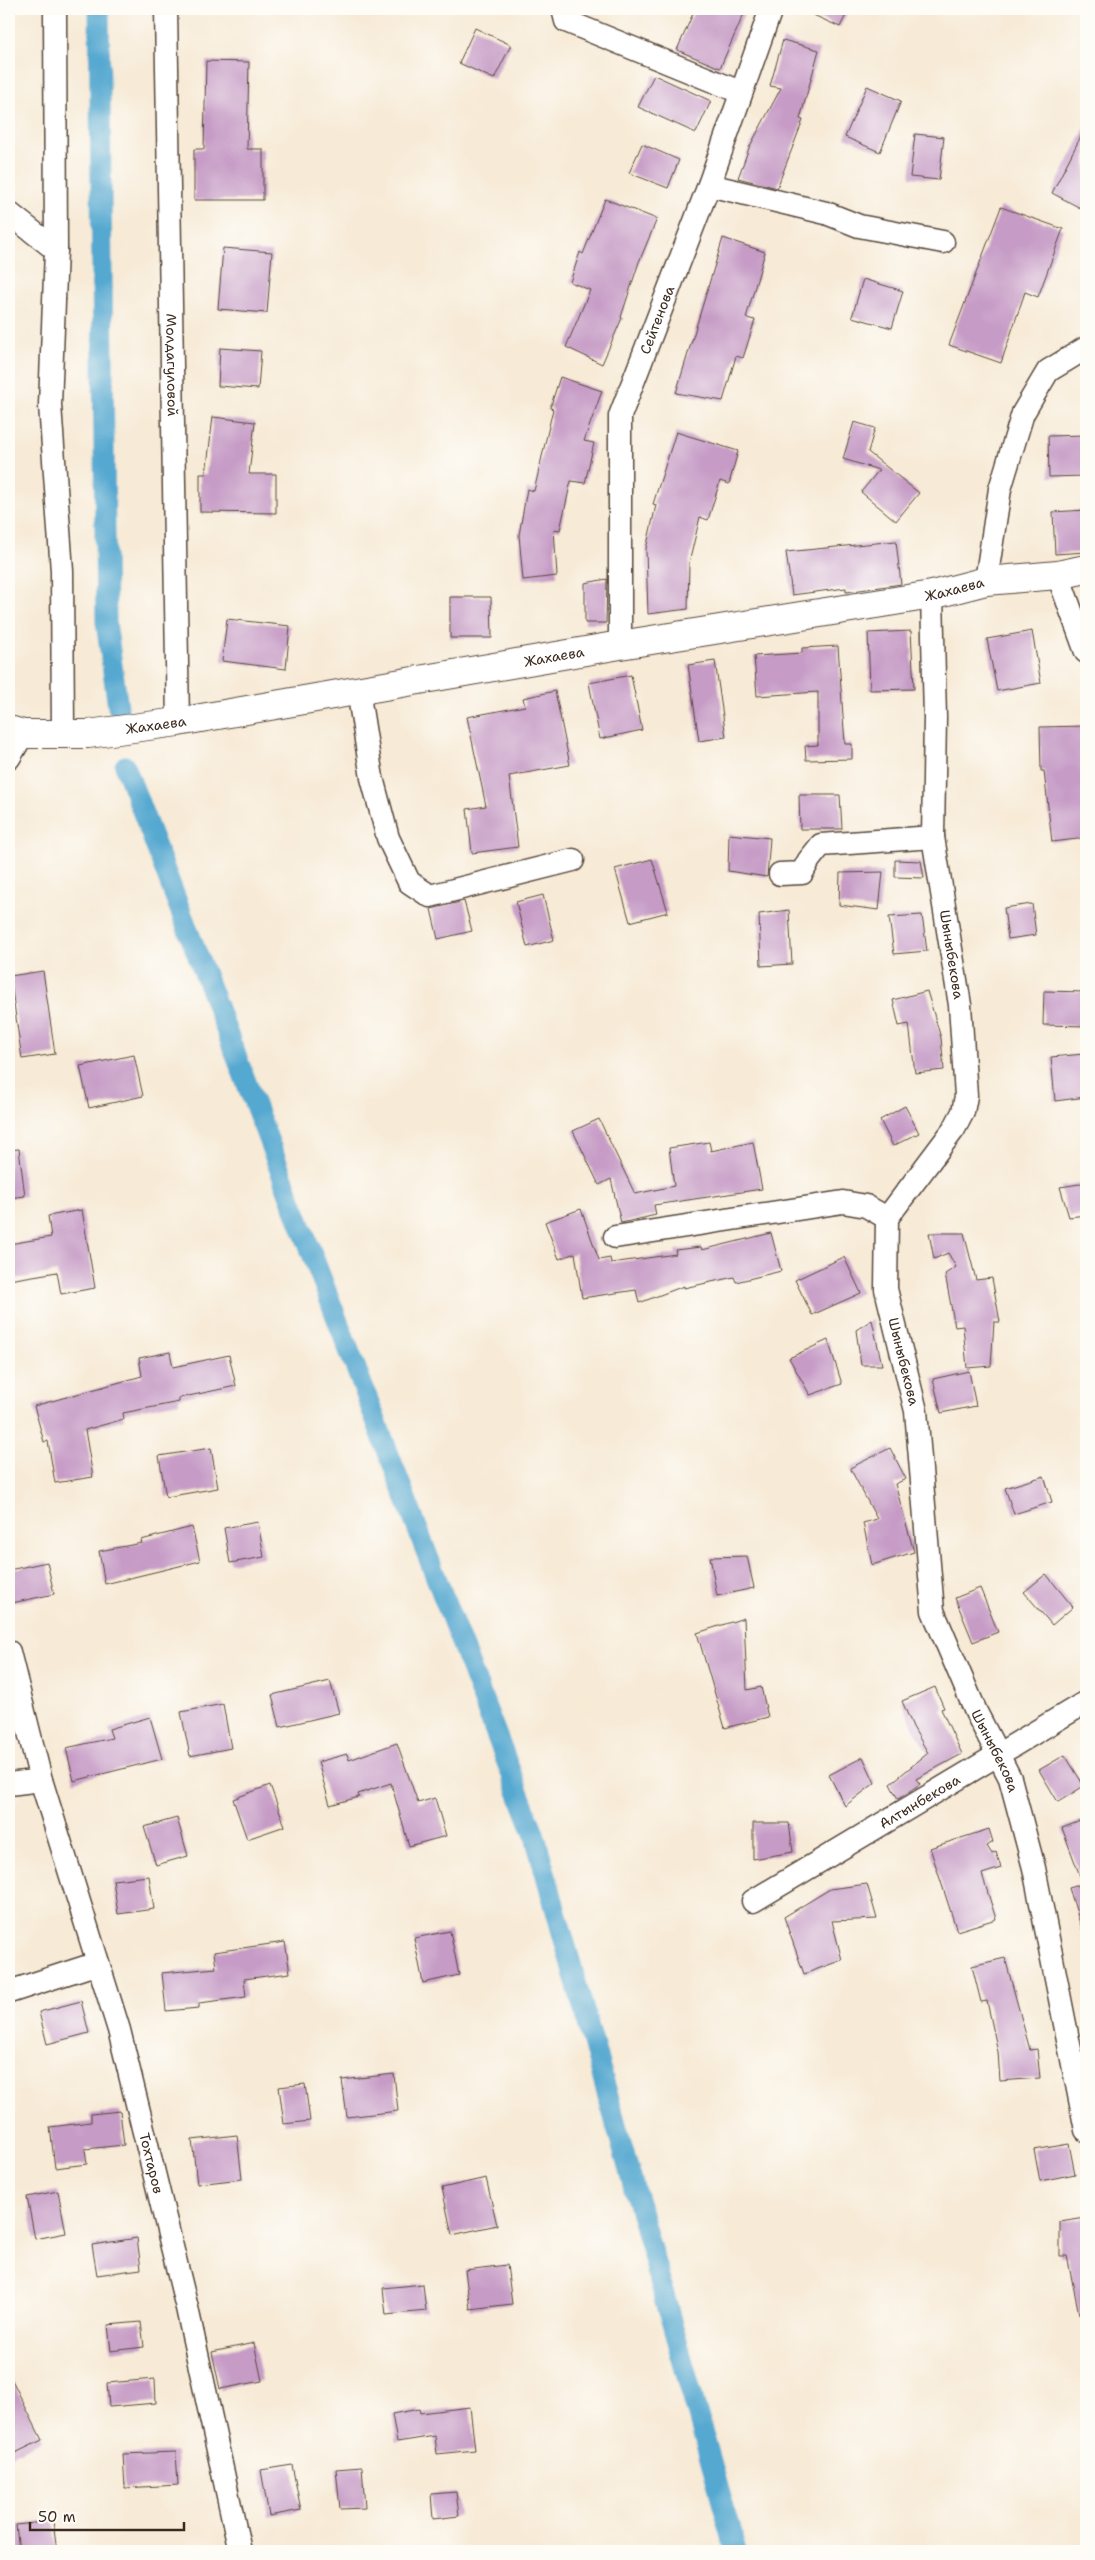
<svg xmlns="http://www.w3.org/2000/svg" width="1095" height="2560" font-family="'Shantell Sans',sans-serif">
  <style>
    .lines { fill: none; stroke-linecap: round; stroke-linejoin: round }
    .canal { stroke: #54a8d0; stroke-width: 21 }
    .building { fill: #c69bc6 }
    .street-casing { stroke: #57473a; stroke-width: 25 }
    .secondary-casing { stroke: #57473a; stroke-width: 30 }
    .street { stroke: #fff; stroke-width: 22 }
    .secondary { stroke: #fff; stroke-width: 28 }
    .labels { text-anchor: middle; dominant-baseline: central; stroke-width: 4; stroke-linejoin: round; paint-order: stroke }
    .street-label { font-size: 14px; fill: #3b2a1e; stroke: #fdfcf7 }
  </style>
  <rect width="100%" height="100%" fill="#fdfcf7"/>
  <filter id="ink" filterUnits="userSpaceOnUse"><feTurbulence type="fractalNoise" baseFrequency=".02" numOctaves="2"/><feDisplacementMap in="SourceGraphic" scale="10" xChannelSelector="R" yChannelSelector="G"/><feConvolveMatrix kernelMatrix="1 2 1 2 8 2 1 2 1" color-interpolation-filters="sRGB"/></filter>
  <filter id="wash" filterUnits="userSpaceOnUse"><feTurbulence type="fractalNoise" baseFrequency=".0096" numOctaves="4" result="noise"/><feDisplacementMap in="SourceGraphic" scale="20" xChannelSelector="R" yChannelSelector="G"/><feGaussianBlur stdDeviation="1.12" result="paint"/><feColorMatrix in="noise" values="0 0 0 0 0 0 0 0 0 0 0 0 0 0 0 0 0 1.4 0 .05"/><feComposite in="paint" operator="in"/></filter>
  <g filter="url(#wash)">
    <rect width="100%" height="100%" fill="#f7ead6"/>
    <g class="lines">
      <!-- canal -->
      <g class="canal">
        <path d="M99 9 106 622 118 707"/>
        <path d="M125 766 534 1833 736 2551"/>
      </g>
    </g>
    <g id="blocks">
      <!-- building -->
      <g class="building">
        <path d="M695 9H746L720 68 677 50Z"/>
        <path d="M800 9H849L840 27Z"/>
        <path d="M475 28 511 45 494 79 459 63Z"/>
        <path d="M783 40 819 50 800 119 803 120 777 188 738 178 749 148 781 88 770 86Z"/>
        <path d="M206 61 249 62 247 149H263V200H194V149H204Z"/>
        <path d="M654 75 711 101 696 133 638 107Z"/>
        <path d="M867 86 901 101 880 152 845 137Z"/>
        <path d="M1086 126V211L1052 193Z"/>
        <path d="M915 134 944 137 939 180 910 177Z"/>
        <path d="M642 144 679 160 668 188 629 173Z"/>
        <path d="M605 199 657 219 639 262 621 317 622 318 602 364 566 347 590 290 570 282 580 252 583 254Z"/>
        <path d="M1001 207 1063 229 1038 297 1025 292 1001 363 949 345Z"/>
        <path d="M723 238 765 252 746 318 755 320 743 358 736 356 723 401 676 393Z"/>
        <path d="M223 248 272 252 267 313 218 309Z"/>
        <path d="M863 279 903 291 892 328 852 317Z"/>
        <path d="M220 348 261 351 258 389 218 386Z"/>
        <path d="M560 377 602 391 584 441 594 443 585 483 571 481 560 530 554 529 557 576 523 580 519 535 527 489 534 491 553 409 550 408Z"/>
        <path d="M213 417 255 422 249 474H276V513L200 512V474H206Z"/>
        <path d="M854 422 875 428 868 452 919 493 896 521 861 492 879 470 843 459Z"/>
        <path d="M676 432 738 451 729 484 720 481 708 520 700 517 689 563 688 609 648 614 646 549 656 505 653 504Z"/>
        <path d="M1086 435V476L1049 477 1048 436Z"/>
        <path d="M1086 510V552L1055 554 1053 512Z"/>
        <path d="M896 541 901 584 846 592V588L792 595 786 552Z"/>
        <path d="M607 579 606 623H585V583Z"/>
        <path d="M450 597H491L492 638H450Z"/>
        <path d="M227 619 290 626 286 669 222 661Z"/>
        <path d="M911 631 914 689 870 690 868 633Z"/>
        <path d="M1032 631 1041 683 997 691 987 639Z"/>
        <path d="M838 646 845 744H852V759L806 760 805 746 818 745V692L757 696 754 656 802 653V648Z"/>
        <path d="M715 661 726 737 699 741 688 665Z"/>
        <path d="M631 675 642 730 600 739 589 683Z"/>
        <path d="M555 691 570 765 509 776 518 847 472 853 467 809 486 806 467 717 525 706 523 698Z"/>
        <path d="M1086 726V838L1052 842 1044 771H1041L1040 727Z"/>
        <path d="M799 795H840L842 829H800Z"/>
        <path d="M729 834 770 838 767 877 728 871Z"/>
        <path d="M652 859 668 912 630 922 615 869Z"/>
        <path d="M895 860 921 861 924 878 895 877Z"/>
        <path d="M883 872 879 910 839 905 840 873Z"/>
        <path d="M543 895 554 940 527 947 516 902Z"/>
        <path d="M464 901 472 931 438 939 431 909Z"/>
        <path d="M1032 904 1036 935 1008 939 1004 908Z"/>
        <path d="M789 910 792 964 761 966 759 914Z"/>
        <path d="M922 915 927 951 894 954 889 917Z"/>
        <path d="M43 971 55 1054 22 1059 10 976Z"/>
        <path d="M927 991 941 1038 944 1070 915 1073 909 1024 899 1026 893 1000Z"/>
        <path d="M1044 991 1086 992V1026L1043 1025Z"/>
        <path d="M1084 1054 1086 1097 1055 1101 1051 1057Z"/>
        <path d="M134 1055 143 1096 89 1108 80 1066Z"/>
        <path d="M905 1106 919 1133 893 1146 880 1120Z"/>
        <path d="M599 1119 635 1194 674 1186 669 1148 709 1142 711 1151 753 1142 762 1189 654 1205 656 1215 621 1223 611 1179 599 1185 573 1131Z"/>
        <path d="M19 1149 25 1196 9 1198V1150Z"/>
        <path d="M1086 1183V1215L1069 1217 1060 1187Z"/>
        <path d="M581 1209 599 1260 610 1258 611 1263 676 1254 675 1250 701 1247 702 1250 771 1233 781 1271 736 1282 734 1277 684 1288V1286L639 1303 636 1290 582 1298 575 1253 559 1259 545 1222Z"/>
        <path d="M82 1210 95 1288 61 1294 57 1272 9 1280V1244L51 1237 48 1216Z"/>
        <path d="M929 1233H964L976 1280 992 1278 1000 1322H994L991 1366 967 1368 963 1326 955 1327 945 1274 956 1267 948 1253 934 1259Z"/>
        <path d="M844 1257 861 1293 812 1315 795 1280Z"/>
        <path d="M872 1320 882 1365H861L856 1330Z"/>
        <path d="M828 1340 842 1384 810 1395 789 1358Z"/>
        <path d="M170 1352 173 1367 229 1355 236 1386 179 1398V1402L123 1413 124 1419 85 1430 93 1477 55 1483 48 1441 44 1442 34 1406 142 1376 139 1358Z"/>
        <path d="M969 1371 976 1406 941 1413 933 1379Z"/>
        <path d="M211 1448 218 1488 166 1497 159 1456Z"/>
        <path d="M890 1448 906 1479 895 1484 914 1552 872 1565 863 1523 877 1519 850 1468Z"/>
        <path d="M1044 1476 1052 1502 1014 1514 1005 1488Z"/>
        <path d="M258 1522 264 1557 230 1563 224 1528Z"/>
        <path d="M192 1527 200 1561 105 1584 99 1551 142 1543 141 1540Z"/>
        <path d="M747 1556 754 1588 717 1596 710 1557Z"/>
        <path d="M47 1562 54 1594 12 1603 9 1570Z"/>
        <path d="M1046 1574 1073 1607 1052 1625 1024 1592Z"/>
        <path d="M980 1588 998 1632 973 1642 955 1598Z"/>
        <path d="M744 1618 747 1690 761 1687 768 1717 725 1728 697 1633Z"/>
        <path d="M330 1681 339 1713 280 1727 272 1695Z"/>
        <path d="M935 1687 944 1708 941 1709 962 1754 916 1779 920 1784 898 1799 890 1784 928 1753 913 1727 902 1701Z"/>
        <path d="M223 1704 231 1748 190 1756 181 1712Z"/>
        <path d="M150 1717 162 1759 74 1781 66 1748 112 1738 109 1729Z"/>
        <path d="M397 1743 418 1803 435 1798 446 1836 409 1846 391 1783 358 1794 359 1797 330 1805 318 1762 347 1754 349 1760Z"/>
        <path d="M1065 1755 1084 1786 1058 1802 1039 1770Z"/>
        <path d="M863 1757 875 1783 845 1806 829 1775Z"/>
        <path d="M270 1785 285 1826 247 1839 233 1799Z"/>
        <path d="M177 1818 188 1856 156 1865 144 1827Z"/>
        <path d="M1086 1819V1932H1083L1069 1888 1083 1884 1062 1828Z"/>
        <path d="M753 1823H789L793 1852 753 1859Z"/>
        <path d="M989 1829 993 1842 987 1846 992 1854 996 1852 1001 1868 982 1874 996 1919 957 1931 930 1848Z"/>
        <path d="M149 1876 154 1909 118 1914 113 1880Z"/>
        <path d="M867 1884 877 1919 832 1921 842 1960 804 1974 784 1917 830 1889Z"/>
        <path d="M450 1931 459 1975 423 1983 414 1938Z"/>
        <path d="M285 1942 290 1973 244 1979 246 1997 199 2003V2008L166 2011 162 1973 216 1968 214 1952Z"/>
        <path d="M1005 1958 1030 2050 1037 2049 1040 2078 1000 2081 998 2052 987 2001 981 2002 972 1966Z"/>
        <path d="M81 2001 89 2033 47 2044 39 2012Z"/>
        <path d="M394 2074 398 2111 347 2117 342 2080Z"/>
        <path d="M305 2084 310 2121 284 2124 279 2087Z"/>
        <path d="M120 2111 124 2145 85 2149 87 2164 55 2168 50 2127 91 2122V2114Z"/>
        <path d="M237 2135 242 2179 197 2184 192 2140Z"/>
        <path d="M1069 2144 1075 2174 1040 2181 1034 2150Z"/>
        <path d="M486 2178 497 2225 452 2235 442 2188Z"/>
        <path d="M58 2191 66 2233 35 2239 27 2197Z"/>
        <path d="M1086 2218V2314H1079L1067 2256H1060V2222Z"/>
        <path d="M137 2238 141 2269 97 2275 92 2245Z"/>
        <path d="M507 2265 512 2304 470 2309 465 2270Z"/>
        <path d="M423 2284 426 2311 386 2315 383 2288Z"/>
        <path d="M141 2322 144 2347 111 2351 108 2325Z"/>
        <path d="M254 2343 262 2381 220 2389 212 2352Z"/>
        <path d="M9 2374 42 2440 9 2456Z"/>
        <path d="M155 2379 156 2403 109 2407 107 2383Z"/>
        <path d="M470 2407 475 2450 437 2454 435 2436 397 2442 392 2414 419 2409 420 2413Z"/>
        <path d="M176 2452 178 2485 125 2488 123 2454Z"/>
        <path d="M292 2465 301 2510 269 2516 261 2470Z"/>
        <path d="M362 2467 365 2508 340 2509 336 2469Z"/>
        <path d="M456 2492 459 2516 433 2519 431 2494Z"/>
        <path d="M53 2521 57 2551H19L16 2525Z"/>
      </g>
    </g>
  </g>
  <g filter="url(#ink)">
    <use href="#blocks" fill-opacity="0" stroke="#57473a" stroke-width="1"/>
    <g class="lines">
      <defs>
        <g id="street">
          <path d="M55 9 56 250 50 405 62 571 63 733"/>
          <path id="s1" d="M166 9 178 722"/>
          <path d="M563 9 566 21 740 92"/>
          <path d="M709 185 826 213 859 226 943 242"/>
          <path d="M9 213 56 250"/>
          <path d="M1058 575 1086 652"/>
          <path d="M986 581 1000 489 1023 413 1048 371 1086 348"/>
          <path id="s2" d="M932 595 935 718 933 837 960 1005 966 1096 963 1112 954 1129 887 1218 886 1289 916 1411 933 1611 976 1712 1010 1778 1034 1868 1086 2130"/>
          <path id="s3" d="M620 645V416L709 185 771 9"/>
          <path d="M358 690 372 778 388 838 409 882 430 896 573 860"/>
          <path d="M9 758 23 734"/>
          <path d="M780 874 802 873 809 860 821 845 933 837"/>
          <path d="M615 1237 843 1202 866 1206 887 1218"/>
          <path d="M9 1652 41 1780 9 1784"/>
          <path id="s4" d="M41 1780 119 2030 187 2308 240 2551"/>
          <path id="s5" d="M753 1901 1086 1702"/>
          <path d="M9 1992 98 1963"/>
        </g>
        <g id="secondary">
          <path id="s6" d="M9 730 23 734H88L178 722 620 645 932 595 986 581 1058 575 1086 569"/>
        </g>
      </defs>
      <!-- street casing -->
      <use href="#street" class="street-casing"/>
      <!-- secondary casing -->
      <use href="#secondary" class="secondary-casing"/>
      <!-- street -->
      <use href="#street" class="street"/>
      <!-- secondary -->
      <use href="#secondary" class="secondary"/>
    </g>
  </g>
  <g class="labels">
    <!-- street labels -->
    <g class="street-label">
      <text stroke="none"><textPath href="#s3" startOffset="332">Сейтенова</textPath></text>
      <text stroke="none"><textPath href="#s1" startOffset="356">Молдагуловой</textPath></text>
      <text stroke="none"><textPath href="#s6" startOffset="958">Жахаева</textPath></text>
      <text stroke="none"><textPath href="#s6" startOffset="552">Жахаева</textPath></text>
      <text stroke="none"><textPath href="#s6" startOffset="148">Жахаева</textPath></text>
      <text stroke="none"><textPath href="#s2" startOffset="361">Шыныбекова</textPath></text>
      <text stroke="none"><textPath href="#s2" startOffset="796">Шыныбекова</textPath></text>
      <text stroke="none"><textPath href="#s2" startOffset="1201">Шыныбекова</textPath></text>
      <text stroke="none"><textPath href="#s5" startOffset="194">Алтынбекова</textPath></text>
      <text stroke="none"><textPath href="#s4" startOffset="399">Тохтаров</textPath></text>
    </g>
  </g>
  <!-- margin -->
  <rect width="1095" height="2560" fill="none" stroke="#fdfcf7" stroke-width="30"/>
  <!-- scale -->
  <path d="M30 2522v8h154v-8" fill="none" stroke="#3b2a1e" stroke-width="2.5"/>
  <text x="38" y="2522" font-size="15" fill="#3b2a1e" stroke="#fdfcf7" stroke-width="4" paint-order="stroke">50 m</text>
</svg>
